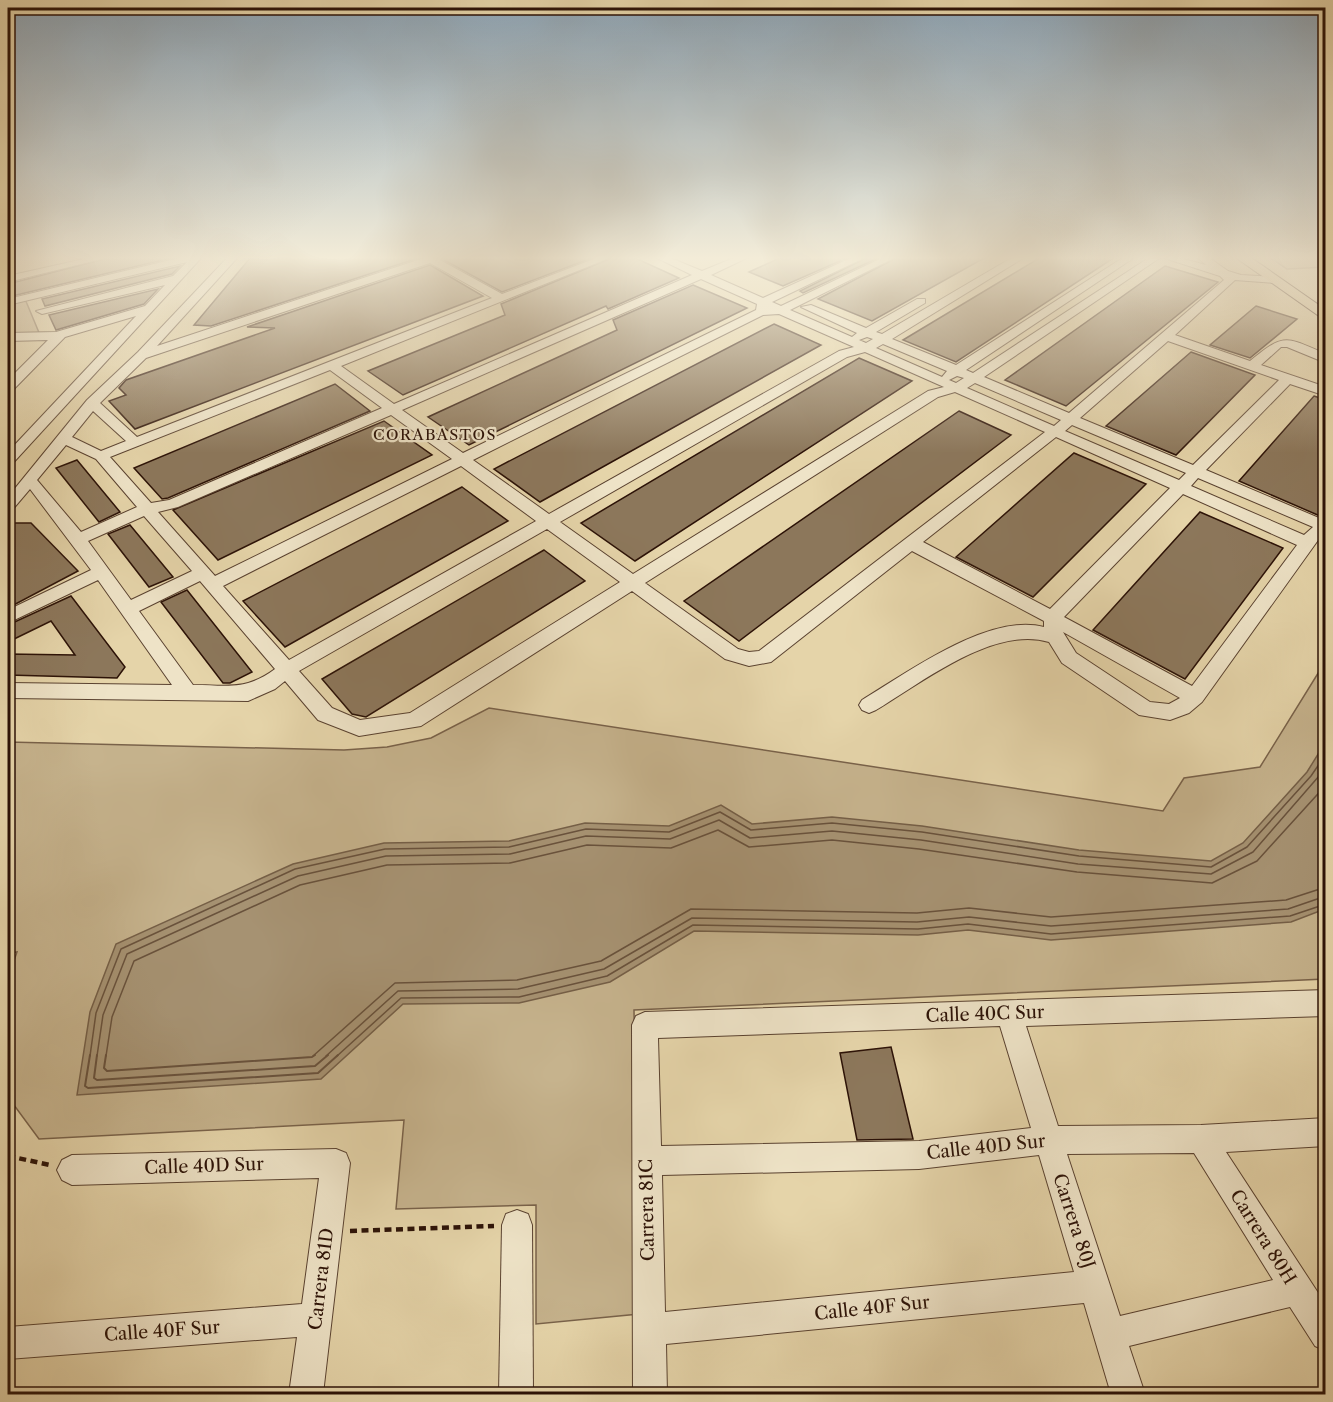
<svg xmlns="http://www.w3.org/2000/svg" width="1333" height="1402" font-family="'Libre Caslon Text',serif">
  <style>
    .green { fill: #c6b38d; stroke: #79624a; stroke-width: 1.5 }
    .water { fill: #a69272; stroke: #755f47; stroke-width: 1.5 }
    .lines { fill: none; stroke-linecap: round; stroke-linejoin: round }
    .shore-far1 { stroke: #69523c; stroke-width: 1.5 }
    .shore { stroke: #69523c; stroke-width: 2 }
    .building { fill: #8c775b; stroke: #2c1207; stroke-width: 1.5 }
    .minor-casing { stroke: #5a4230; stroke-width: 2 }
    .major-casing { stroke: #2c1207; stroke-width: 2 }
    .path { stroke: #2c1207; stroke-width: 4.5; stroke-dasharray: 7 4.5; stroke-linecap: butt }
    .minor { fill: #eee3c7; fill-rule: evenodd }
    .major { fill: #e5d4a9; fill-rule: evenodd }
    .labels { text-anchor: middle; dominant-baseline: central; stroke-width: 4.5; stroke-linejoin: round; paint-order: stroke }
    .far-quarter-label { font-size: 15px; letter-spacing: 1.5px; fill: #2c1207; stroke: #eee3c7 }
    .near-street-label { font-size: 18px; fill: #2c1207; stroke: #eee3c7 }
  </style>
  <rect width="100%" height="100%" fill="#e5d4a9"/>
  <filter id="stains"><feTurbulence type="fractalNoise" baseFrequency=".00333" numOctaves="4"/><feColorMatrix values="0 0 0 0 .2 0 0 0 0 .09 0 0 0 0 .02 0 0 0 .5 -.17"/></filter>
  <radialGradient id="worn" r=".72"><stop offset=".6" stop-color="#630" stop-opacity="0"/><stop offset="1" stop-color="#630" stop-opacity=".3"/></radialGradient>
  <!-- green -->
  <g class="green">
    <path d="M1269 257H1325V267L1287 269Z"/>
    <path d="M25 299 40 335H8V304Z"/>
    <path d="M1325 662V979L634 1010 639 1314 536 1324V1205L396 1209 404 1120 39 1139 8 1097V978L17 952 8 953V742L344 750 387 747 431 738 489 708 1163 811 1184 778 1260 767Z"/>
  </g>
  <!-- water -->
  <path class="water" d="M1325 743V909L1291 922 1051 940 968 930 918 935 694 931 610 982 519 1003 403 1004 321 1079 77 1095 90 1012 116 944 293 864 384 843 509 841 585 823 669 826 721 805 752 824 832 817 922 826 1079 850 1211 861 1243 843 1307 772Z"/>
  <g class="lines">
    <!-- shore-far1 -->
    <g class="shore-far1">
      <path d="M90 1056 96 1013 121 949 295 869 385 849 509 847 586 829 669 832 720 812 751 830 832 823 922 832 1079 856 1211 867 1247 847 1311 776 1326 754"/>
      <path d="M97 1056 103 1015 127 954 298 876 386 856 510 854 586 836 670 839 719 820 750 838 832 831 921 840 1078 864 1211 874 1253 852 1326 768"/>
      <path d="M106 1056 112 1017 134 961 300 885 387 865 510 863 587 845 671 848 718 830 749 847 832 840 919 849 1077 872 1212 883 1257 861 1326 785"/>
      <path d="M313 1056 395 983 517 980 601 961 691 909 917 913 969 908 1051 917 1286 900 1326 887"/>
      <path d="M326 1056 398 991 518 989 604 969 692 918 917 922 969 917 1051 926 1288 909 1326 896"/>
      <path d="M337 1056 401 998 519 997 607 976 693 925 918 929 968 924 1051 934 1290 916 1326 904"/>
    </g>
    <!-- shore -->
    <g class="shore">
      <path d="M90 1055 85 1086 88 1088 318 1073 338 1055"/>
      <path d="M97 1055 94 1078 97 1080 315 1066 328 1055"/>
      <path d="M106 1055 104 1068 107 1071 312 1057 315 1055"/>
    </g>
  </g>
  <!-- building -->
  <g class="building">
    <path d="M112 257H175L8 297V284Z"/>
    <path d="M251 257H421L211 326 194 325Z"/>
    <path d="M446 257H594L502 292 444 260Z"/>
    <path d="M614 257H633L679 278 608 309 606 306 403 395 368 371 505 315 501 304Z"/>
    <path d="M782 257H849L783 286 749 272Z"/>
    <path d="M868 257H880L803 293 800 291Z"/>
    <path d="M898 257H986L872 321 818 299Z"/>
    <path d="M1041 257H1115L956 362 903 340Z"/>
    <path d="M430 265 483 296 135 429 109 401 126 395 119 388 126 380 275 328 247 327Z"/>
    <path d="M180 266 172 274 45 306 42 299Z"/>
    <path d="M1165 266 1218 282 1066 406 1005 380Z"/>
    <path d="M693 285 747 308 469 445 428 417 617 330 613 320Z"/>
    <path d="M158 289 144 304 56 330 49 315Z"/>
    <path d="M1256 306 1297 319 1250 358 1210 345Z"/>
    <path d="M774 324 821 345 540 502 494 469Z"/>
    <path d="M1191 352 1255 375 1176 455 1106 426Z"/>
    <path d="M859 358 912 381 635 561 581 523Z"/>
    <path d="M335 384 370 411 168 498 162 499 134 468Z"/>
    <path d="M1314 396 1326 400V508L1320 516 1239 481Z"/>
    <path d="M959 411 1011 435 739 641 684 601Z"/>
    <path d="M384 421 432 455 218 560 173 510Z"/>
    <path d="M1074 453 1146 484 1033 597 956 557Z"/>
    <path d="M77 460 120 512 99 522 56 468Z"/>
    <path d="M462 487 508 521 285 647 243 601Z"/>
    <path d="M1200 512 1283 548 1185 679 1093 630Z"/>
    <path d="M15 523H31L78 571 8 608V533Z"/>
    <path d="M130 525 173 577 149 587 108 534Z"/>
    <path d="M544 550 585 581 366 717 352 714 322 679Z"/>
    <path d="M187 590 252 672 230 683H223L161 602Z"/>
    <path d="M71 596 125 667 117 678 8 675V654L75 655 51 621 8 642V625Z"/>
    <path d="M891 1047 913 1139 857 1140 840 1053Z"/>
  </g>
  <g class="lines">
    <defs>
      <g id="minor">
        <path d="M93 257H110L8 282V276Z"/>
        <path d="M183 257H202L13 463 8 464V452L136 316 65 337 13 390 8 391V380L48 340 8 341V333L56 332 145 306 165 285 42 314 36 311 173 276 187 262 8 305V299Z"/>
        <path d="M228 257H238L157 346 427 257H444L440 260 502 294 599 257H612L341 366 394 404 692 275 655 257H668L702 271 736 257H749L711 275 763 298 853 257H866L772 302 781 306 884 257H896L790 310 852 337 857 333 801 307 811 305 866 328 917 299H925V303L876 332 882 334 1013 257H1025L892 339 956 365 1124 257H1135L966 370 973 373 1150 257H1176L1206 265 1197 257H1208L1228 271 1241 275 1275 277 1280 280 1275 283 1235 280 1175 335 1250 361C1285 332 1286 337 1326 354V363L1287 347H1281L1261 365 1326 387V396L1290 384 1206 470 1326 521V529L1322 530 1321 536 1202 702 1189 713 1170 720 1139 715 1062 663 1049 642C994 625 921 683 876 710L869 713 862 710 859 705 862 700C908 672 990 612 1044 627V621L912 551 771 662 749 666 725 659 632 591 421 726 359 736 318 720 285 681 275 689 248 701 8 698V683L172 685 98 580 8 623V610L91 570 30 489 13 509 8 511V497L87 400 138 352ZM1161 257 1220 276 1224 280 1069 413 984 377ZM430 263 492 298 137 437 100 403 146 358ZM701 279 757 304 756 310 463 453 402 410ZM779 314 854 347 839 351 549 514 473 460 763 315ZM867 337 873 339 866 343 859 340ZM1168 341 1279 380 1193 465 1080 418ZM883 344 947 371 942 377 876 348ZM865 352 944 387 928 391 633 574 560 522 847 357ZM330 370 382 408 169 500 151 503 110 457ZM957 376 964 378 956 383 949 380ZM975 383 1061 420 1054 426 967 388ZM955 392 1045 432 759 651 749 652 738 649 645 583 938 397ZM93 411 126 441 101 451 72 437ZM391 415 452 459 215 576 158 512 178 507ZM1072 425 1186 473 1179 480 1065 431ZM1056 437 1170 488 1050 609 923 542ZM66 445 96 459 137 507 81 532 37 480ZM461 466 536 521 289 660 223 586ZM1198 478 1313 527 1304 535 1191 486ZM1183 494 1297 545 1192 686 1064 617ZM144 516 192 571 131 600 88 541ZM547 529 620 582 410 713 360 720 332 708 299 671ZM200 581 275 669C245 691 228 685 193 685L139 611ZM1063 632 1180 698 1169 704 1150 702 1076 653Z"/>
        <path d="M1326 990V1016L1026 1026 1058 1126 1201 1125 1326 1118V1146L1226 1152 1326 1305V1351L1315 1346 1290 1307 1129 1346 1145 1394H1111L1084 1303 666 1344 667 1394H633L632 1025 636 1016 645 1012ZM1000 1026 1031 1128 919 1141 661 1146 658 1038ZM1194 1153 1273 1280 1120 1316 1067 1154ZM1039 1155 1074 1272 665 1312 662 1175 919 1169Z"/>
        <path d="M336 1149 346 1153 350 1163 323 1394H289L297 1337 8 1359V1327L302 1304 319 1178 72 1185 62 1180 57 1170 62 1160 72 1155Z"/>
        <path d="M517 1210 528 1214 532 1225 533 1394H499L502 1225 506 1214Z"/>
      </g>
      <path id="major" d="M1235 257H1250L1326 310V321Z"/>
    </defs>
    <!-- minor casing -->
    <use href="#minor" class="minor-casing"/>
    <!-- major casing -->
    <use href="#major" class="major-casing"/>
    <!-- path -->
    <g class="path">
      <path d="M8 1156 50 1165"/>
      <path d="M350 1231 494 1226"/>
    </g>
    <!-- minor -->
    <use href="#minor" class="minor"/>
    <!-- major -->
    <use href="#major" class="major"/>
  </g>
  <!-- sky -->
  <linearGradient id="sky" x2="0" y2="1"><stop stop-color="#8da6b9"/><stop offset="0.57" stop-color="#f3ecd8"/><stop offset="1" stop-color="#f3ecd8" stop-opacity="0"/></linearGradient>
  <rect width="1333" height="453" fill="url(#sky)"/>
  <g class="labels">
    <!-- far-quarter labels -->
    <g class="far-quarter-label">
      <text x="435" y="434">CORABASTOS</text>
    </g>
    <!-- near-street labels -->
    <g class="near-street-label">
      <text transform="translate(985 1014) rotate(-2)">Calle 40C Sur</text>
      <text transform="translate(986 1147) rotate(-6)">Calle 40D Sur</text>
      <text transform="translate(204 1166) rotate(-2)">Calle 40D Sur</text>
      <text transform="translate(647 1210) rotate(-91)">Carrera 81C</text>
      <text transform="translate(1074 1221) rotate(72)">Carrera 80J</text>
      <text transform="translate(1263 1237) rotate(58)">Carrera 80H</text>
      <text transform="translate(321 1279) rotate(-83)">Carrera 81D</text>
      <text transform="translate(872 1308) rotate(-6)">Calle 40F Sur</text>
      <text transform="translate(162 1331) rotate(-4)">Calle 40F Sur</text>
    </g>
  </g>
  <!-- margin -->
  <rect width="1333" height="1402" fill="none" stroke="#e5d4a9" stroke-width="30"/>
  <rect x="9" y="9" width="1315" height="1384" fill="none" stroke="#2c1207" stroke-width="3"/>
  <rect x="15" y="15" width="1303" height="1372" fill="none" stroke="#2c1207" stroke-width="1.5"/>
  <rect width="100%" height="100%" filter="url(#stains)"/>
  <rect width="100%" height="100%" fill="url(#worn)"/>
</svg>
